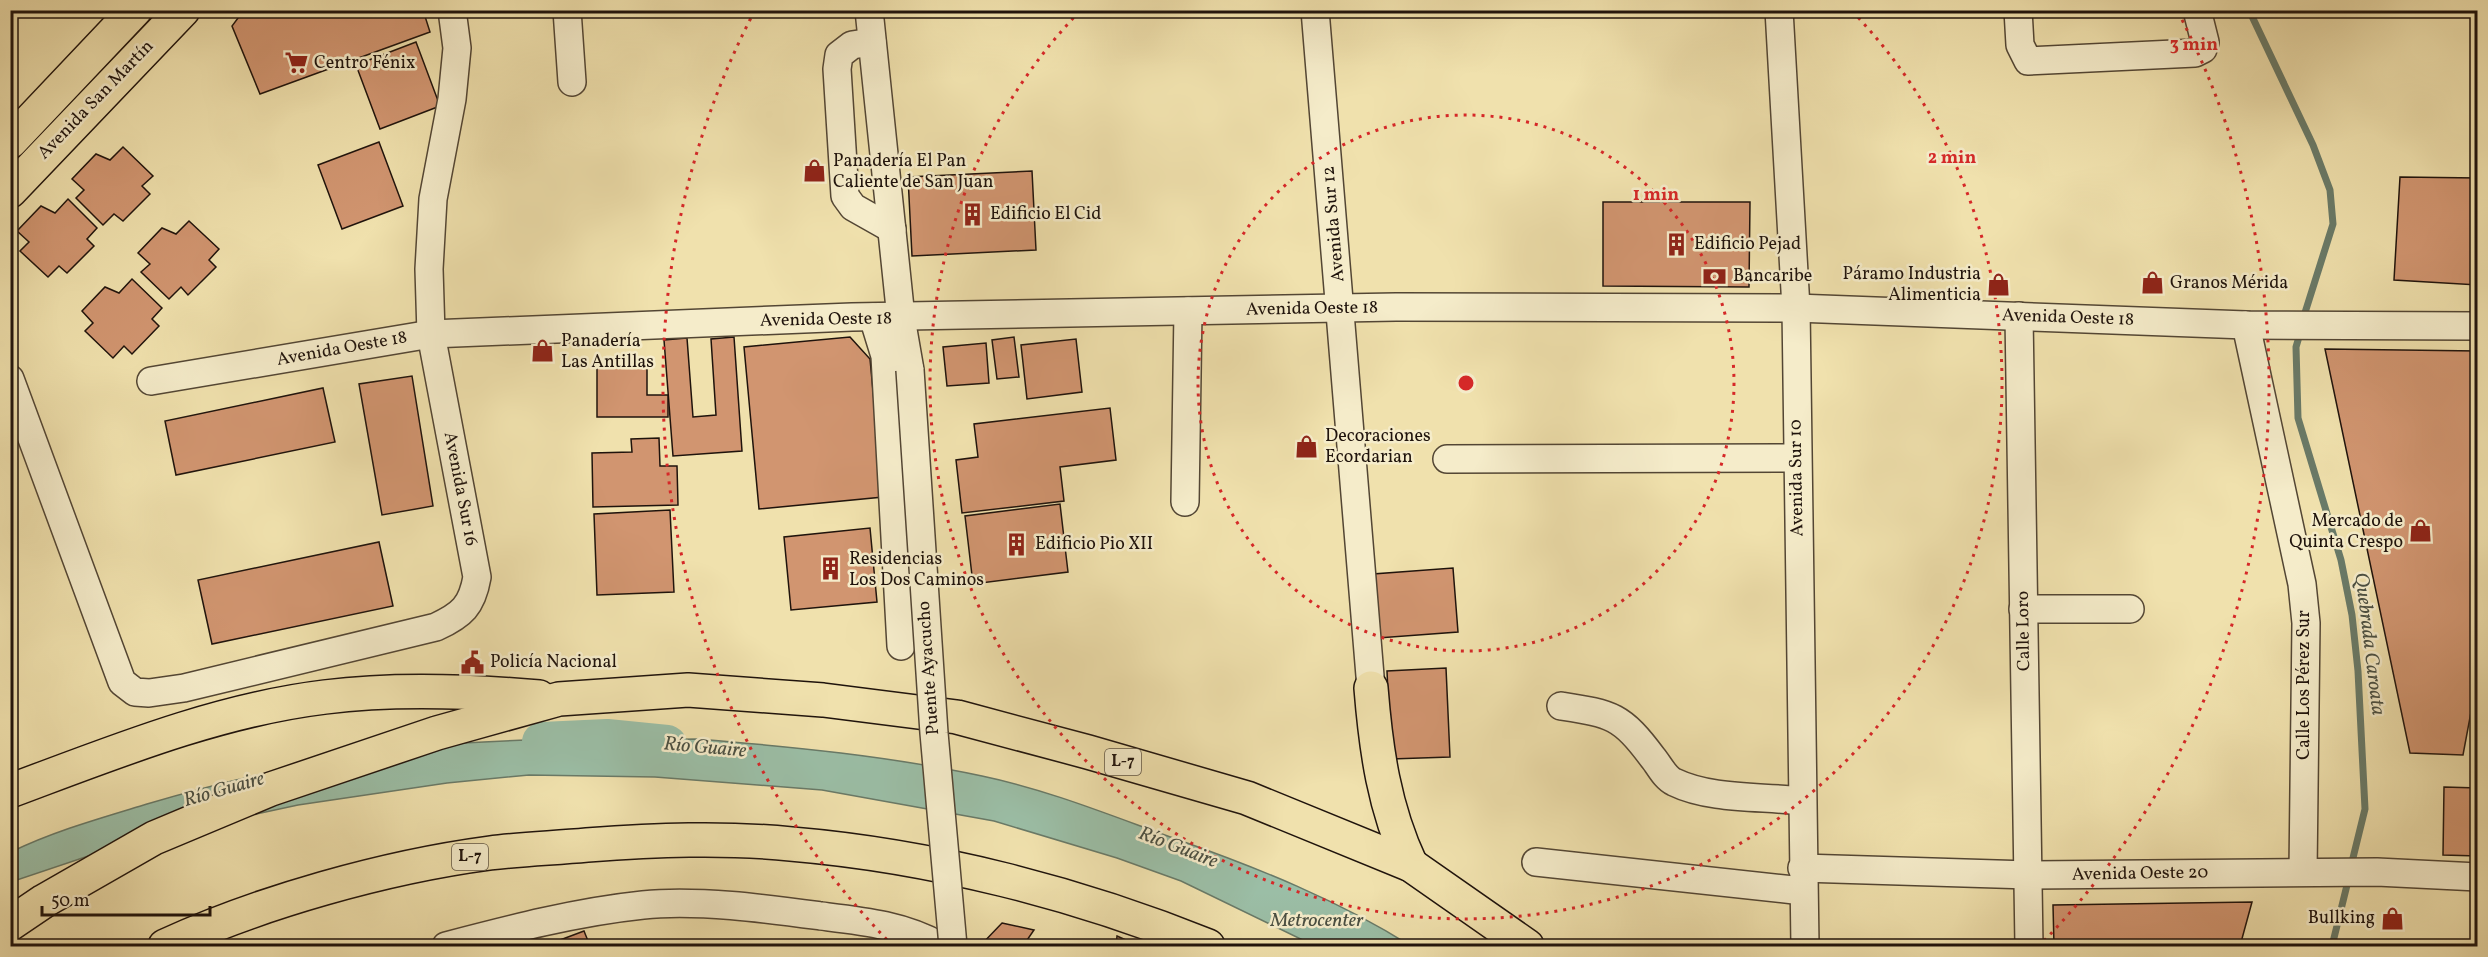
<svg xmlns="http://www.w3.org/2000/svg" width="2488" height="957" font-family="Vollkorn,serif">
  <style>
    .water { fill: #9bbea6; stroke: #697a68; stroke-width: 1.5 }
    .lines { fill: none; stroke-linecap: round; stroke-linejoin: round }
    .stream { stroke: #697a68; stroke-width: 7 }
    .river { stroke: #9bbea6; stroke-width: 40 }
    .building { fill: #d19570; stroke: #1f130c; stroke-width: 1.5 }
    .minor-casing { stroke: #534634; stroke-width: 30 }
    .major-casing { stroke: #1f130c; stroke-width: 36 }
    .highway-casing { stroke: #1f130c; stroke-width: 36 }
    .minor { stroke: #f5ecca; stroke-width: 27 }
    .major { stroke: #f0e1ad; stroke-width: 33 }
    .highway { stroke: #f0e1ad; stroke-width: 33 }
    .minor-bridge-casing { stroke: #534634; stroke-width: 30; stroke-linecap: butt }
    .minor-bridge { stroke: #f5ecca; stroke-width: 27 }
    .ring { fill: none; stroke: #d62828; stroke-width: 3; stroke-dasharray: 3 6 }
    .labels { text-anchor: middle; dominant-baseline: central; stroke-width: 5; stroke-linejoin: round; paint-order: stroke }
    .shield { fill: #f5ecca; stroke: #5f5445; stroke-width: 1.5 }
    .shield-label { font-size: 16px; font-weight: bold; fill: #1f130c }
    .poi-label { font-size: 18px; fill: #1f130c; stroke: #f5ecca; text-anchor: start }
    .street-label { font-size: 18px; fill: #1f130c; stroke: #f5ecca }
    .water-label { font-size: 20px; font-style: italic; fill: #4a4f42; stroke: #f5ecca }
    .centre { fill: #d62828; stroke: #f5ecca; stroke-width: 3 }
    .ring-label { font-size: 18px; text-anchor: middle; font-weight: bold; fill: #d62828; stroke: #f5ecca; stroke-width: 5; stroke-linejoin: round; paint-order: stroke }
  </style>
  <rect width="100%" height="100%" fill="#f0e1ad"/>
  <filter id="stains"><feTurbulence type="fractalNoise" baseFrequency=".00333" numOctaves="4"/><feColorMatrix values="0 0 0 0 .2 0 0 0 0 .09 0 0 0 0 .02 0 0 0 .5 -.17"/></filter>
  <radialGradient id="worn" r=".72"><stop offset=".6" stop-color="#630" stop-opacity="0"/><stop offset="1" stop-color="#630" stop-opacity=".3"/></radialGradient>
  <!-- water -->
  <path class="water" d="M698 739C794 747 888 756 982 776 1049 790 1112 816 1176 839 1258 868 1338 900 1411 946H1315L1181 881 1117 858 994 821 822 790 655 777 529 775 447 783 298 805 139 839 11 882V852C54 831 101 818 147 804 239 777 335 755 431 746 520 737 609 740 698 739Z"/>
  <g class="lines">
    <!-- stream -->
    <g class="stream">
      <path d="M2249 10 2313 145 2330 190 2333 224 2303 319"/>
      <path d="M2301 330 2296 347 2298 418 2341 560 2352 615 2358 671 2365 809 2351 866"/>
      <path d="M2332 946 2349 877"/>
    </g>
    <!-- river -->
    <path class="river" d="M542 742 607 739 667 745"/>
  </g>
  <!-- building -->
  <g class="building">
    <path d="M244 10H423L430 32 260 94 232 26Z"/>
    <path d="M416 42 440 106 380 129 356 65Z"/>
    <path d="M379 142 403 206 342 229 318 165Z"/>
    <path d="M123 147 153 176 142 186 150 194 123 221 114 214 103 225 76 198 84 190 72 179 96 154 110 160Z"/>
    <path d="M1032 171 1036 250 912 256 908 177Z"/>
    <path d="M2400 177 2478 178V285L2394 280Z"/>
    <path d="M68 199 97 228 87 239 94 246 67 273 59 266 48 277 20 251 29 242 17 231 41 206 55 213Z"/>
    <path d="M1603 202H1750L1749 287 1603 286Z"/>
    <path d="M189 221 219 249 209 260 216 267 188 295 181 287 169 299 141 272 150 264 138 253 162 228 176 234Z"/>
    <path d="M132 279 162 308 152 319 159 326 132 354 124 346 113 358 85 331 93 323 82 311 105 287 119 293Z"/>
    <path d="M734 337 742 451 673 456 664 340 687 338 693 417 716 415 711 339Z"/>
    <path d="M850 337 870 359 883 497 759 509 744 347Z"/>
    <path d="M1014 337 1019 377 997 379 992 340Z"/>
    <path d="M1076 339 1082 392 1027 399 1021 345Z"/>
    <path d="M986 343 989 383 947 386 943 347Z"/>
    <path d="M2325 349 2478 351V712H2471L2463 755 2410 753Z"/>
    <path d="M597 368H647V395H668V417H597Z"/>
    <path d="M412 376 433 506 382 515 359 384Z"/>
    <path d="M323 388 335 442 176 475 165 421Z"/>
    <path d="M1110 408 1116 460 1060 467 1064 501 962 513 956 460 978 457 974 424Z"/>
    <path d="M659 438 660 466H677L678 505 593 507 592 453 632 452 631 439Z"/>
    <path d="M1060 504 1068 572 973 584 965 516Z"/>
    <path d="M670 510 674 592 597 595 594 514Z"/>
    <path d="M870 528 877 602 791 610 784 537Z"/>
    <path d="M379 542 393 606 212 644 198 580Z"/>
    <path d="M1453 568 1458 632 1378 638 1373 574Z"/>
    <path d="M1446 668 1450 757 1391 759 1387 671Z"/>
    <path d="M2444 787 2478 788V856L2443 855Z"/>
    <path d="M2252 902 2240 946H2054L2053 905Z"/>
    <path d="M1002 923 1034 930 1023 946H980Z"/>
    <path d="M584 931 590 946H544Z"/>
    <path d="M1117 936 1139 946H1116Z"/>
  </g>
  <g class="lines">
    <defs>
      <g id="minor">
        <path d="M567 10 572 82"/>
        <path d="M869 10 901 318 910 370"/>
        <path d="M1315 10 1371 688"/>
        <path d="M1779 10 1796 308 1805 946"/>
        <path d="M2018 10 2020 45 2028 61 2195 53 2203 49 2205 42 2197 10"/>
        <path d="M872 42 852 45 839 55 837 69 845 196 853 207 892 229"/>
        <path d="M2019 316 2029 946"/>
        <path d="M873 317 885 356 901 646"/>
        <path d="M2246 325 2302 584 2306 623 2303 872"/>
        <path d="M10 379 122 682 135 692 149 693 184 688 436 627C462 615 472 606 477 577L431 334 429 269 433 199 452 99 457 48 452 10"/>
        <path d="M151 381 431 334 852 317 1396 307 1796 308 2246 325 2478 326"/>
        <path d="M1447 459 1797 458"/>
        <path d="M1185 502 1188 311"/>
        <path d="M2023 609H2130"/>
        <path d="M1561 706C1612 714 1621 715 1653 758 1659 765 1665 778 1674 782 1711 800 1761 796 1801 801"/>
        <path d="M1536 862 1803 891"/>
        <path d="M1802 868 2029 875 2377 872 2478 877"/>
        <path d="M446 946C511 929 576 912 643 905 696 899 769 909 821 916 862 921 903 925 940 946"/>
      </g>
      <g id="major">
        <path d="M10 142 135 10"/>
        <path d="M10 191 183 10"/>
      </g>
      <g id="highway">
        <path d="M1371 688C1376 750 1384 808 1411 865"/>
        <path d="M10 791C112 753 217 710 325 697 396 688 469 691 539 697"/>
        <path d="M10 924 44 901 154 838 271 789 437 733 559 699 688 690 823 700 957 717 1088 752 1247 798 1411 865 1527 946"/>
        <path d="M165 946C261 902 385 867 490 853 522 849 555 848 587 845 655 840 723 837 791 844 933 856 1077 893 1208 946"/>
      </g>
    </defs>
    <!-- minor casing -->
    <use href="#minor" class="minor-casing"/>
    <!-- major casing -->
    <use href="#major" class="major-casing"/>
    <!-- highway casing -->
    <use href="#highway" class="highway-casing"/>
    <!-- minor -->
    <use href="#minor" class="minor"/>
    <!-- major -->
    <use href="#major" class="major"/>
    <!-- highway -->
    <use href="#highway" class="highway"/>
    <defs>
      <path id="minor-bridge" d="M910 370 934 733 953 946"/>
    </defs>
    <!-- minor-bridge casing -->
    <use href="#minor-bridge" class="minor-bridge-casing"/>
    <!-- minor-bridge -->
    <use href="#minor-bridge" class="minor-bridge"/>
  </g>
  <!-- distance rings -->
  <g class="ring">
    <circle cx="1466" cy="383" r="268"/>
    <path d="M1852 11A536 536 0 1 1 1080 11"/>
    <path d="M893 946A803 803 0 0 1 754 12M2178 12A803 803 0 0 1 2039 946"/>
  </g>
  <!-- icons -->
  <defs>
    <symbol id="supermarket-bare" viewBox="-9 -9 18 18"><path d="M-6-5.5h2.5l.6 2H6L4.5 2H-2.5L-4.4-4H-6ZM-1.5 3.2a1.3 1.3 0 1 0 .1 0ZM3 3.2a1.3 1.3 0 1 0 .1 0Z" fill="#8f2418" stroke="#f5ecca" stroke-width="2.5" paint-order="stroke"/></symbol>
    <symbol id="shop-bare" viewBox="-9 -9 18 18"><path d="M-5-2.5h2.3a2.7 3.5 0 0 1 5.4 0H5L5.5 6h-11ZM-1.5-2.5h3a1.5 2.3 0 0 0-3 0Z" fill="#8f2418" stroke="#f5ecca" stroke-width="2.5" paint-order="stroke"/></symbol>
    <symbol id="building-bare" viewBox="-9 -9 18 18"><path d="M-4-6H4V6H1V3H-1V6H-4ZM-2.5-4.3h1.7v1.8h-1.7ZM.8-4.3h1.7v1.8H.8ZM-2.5-1h1.7V.8h-1.7ZM.8-1h1.7V.8H.8Z" fill="#8f2418" stroke="#f5ecca" stroke-width="2.5" paint-order="stroke"/></symbol>
    <symbol id="bank-bare" viewBox="-9 -9 18 18"><path d="M-6-4H6V4H-6ZM0-2.3a2.3 2.3 0 1 0 0 4.6a2.3 2.3 0 1 0 0-4.6Z" fill="#8f2418" stroke="#f5ecca" stroke-width="2.5" paint-order="stroke"/></symbol>
    <symbol id="civic-bare" viewBox="-9 -9 18 18"><path d="M-.6-6.5H3V-4.5H.6V-3L4-1V1h2V6H-6V1h2V-1L-.6-3ZM-1.2 2.5V6h2.4V2.5Z" fill="#8f2418" stroke="#f5ecca" stroke-width="2.5" paint-order="stroke"/></symbol>
  </defs>
  <g fill-rule="evenodd">
    <use href="#supermarket-bare" x="280" y="46" width="33" height="33"/>
    <use href="#shop-bare" x="798" y="154" width="33" height="33"/>
    <use href="#building-bare" x="956" y="198" width="33" height="33"/>
    <use href="#building-bare" x="1660" y="228" width="33" height="33"/>
    <use href="#bank-bare" x="1698" y="260" width="33" height="33"/>
    <use href="#shop-bare" x="2136" y="266" width="33" height="33"/>
    <use href="#shop-bare" x="1982" y="268" width="33" height="33"/>
    <use href="#shop-bare" x="526" y="334" width="33" height="33"/>
    <use href="#shop-bare" x="1290" y="430" width="33" height="33"/>
    <use href="#shop-bare" x="2404" y="514" width="33" height="33"/>
    <use href="#building-bare" x="1000" y="528" width="33" height="33"/>
    <use href="#building-bare" x="814" y="552" width="33" height="33"/>
    <use href="#civic-bare" x="456" y="646" width="33" height="33"/>
    <use href="#shop-bare" x="2376" y="902" width="33" height="33"/>
  </g>
  <g class="labels">
    <!-- shield labels -->
    <g class="shield">
      <rect x="1105" y="749" width="36" height="26" rx="4.5"/>
      <rect x="452" y="844" width="36" height="26" rx="4.5"/>
    </g>
    <g class="shield-label">
      <text x="1123" y="762">L-7</text>
      <text x="470" y="857">L-7</text>
    </g>
    <!-- poi labels -->
    <g class="poi-label">
      <text x="314" y="63">Centro Fénix</text>
      <text x="833" y="161">Panadería El Pan<tspan x="833" dy="21">Caliente de San Juan</tspan></text>
      <text x="990" y="214">Edificio El Cid</text>
      <text x="1694" y="244">Edificio Pejad</text>
      <text x="1981" y="274" text-anchor="end">Páramo Industria<tspan x="1981" dy="21">Alimenticia</tspan></text>
      <text x="1733" y="276">Bancaribe</text>
      <text x="2170" y="283">Granos Mérida</text>
      <text x="561" y="341">Panadería<tspan x="561" dy="21">Las Antillas</tspan></text>
      <text x="1325" y="436">Decoraciones<tspan x="1325" dy="21">Ecordarian</tspan></text>
      <text x="2403" y="521" text-anchor="end">Mercado de<tspan x="2403" dy="21">Quinta Crespo</tspan></text>
      <text x="1035" y="544">Edificio Pio XII</text>
      <text x="849" y="559">Residencias<tspan x="849" dy="21">Los Dos Caminos</tspan></text>
      <text x="490" y="662">Policía Nacional</text>
      <text x="2375" y="918" text-anchor="end">Bullking</text>
    </g>
    <!-- street labels -->
    <g class="street-label">
      <text transform="translate(96 100) rotate(-46)">Avenida San Martín</text>
      <text transform="translate(1334 224) rotate(-95)">Avenida Sur 12</text>
      <text transform="translate(1312 309) rotate(-1)">Avenida Oeste 18</text>
      <text transform="translate(2068 318) rotate(2)">Avenida Oeste 18</text>
      <text transform="translate(826 320) rotate(-1)">Avenida Oeste 18</text>
      <text transform="translate(342 349) rotate(-10)">Avenida Oeste 18</text>
      <text transform="translate(1797 478) rotate(-91)">Avenida Sur 10</text>
      <text transform="translate(460 489) rotate(79)">Avenida Sur 16</text>
      <text transform="translate(2024 631) rotate(-91)">Calle Loro</text>
      <text transform="translate(929 668) rotate(-94)">Puente Ayacucho</text>
      <text transform="translate(2304 685) rotate(-90)">Calle Los Pérez Sur</text>
      <text transform="translate(2140 874) rotate(-1)">Avenida Oeste 20</text>
    </g>
    <!-- water labels -->
    <g class="water-label">
      <text transform="translate(2369 644) rotate(83)">Quebrada Caroata</text>
      <text transform="translate(705 748) rotate(5)">Río Guaire</text>
      <text transform="translate(224 790) rotate(-16)">Río Guaire</text>
      <text transform="translate(1178 848) rotate(21)">Río Guaire</text>
      <text x="1317" y="921">Metrocenter</text>
    </g>
  </g>
  <circle cx="1466" cy="383" r="9" class="centre"/>
  <g class="ring-label">
    <text x="2194" y="50">3 min</text>
    <text x="1952" y="163">2 min</text>
    <text x="1656" y="200">1 min</text>
  </g>
  <!-- margin -->
  <rect width="2488" height="957" fill="none" stroke="#f0e1ad" stroke-width="36"/>
  <rect x="12" y="12" width="2464" height="933" fill="none" stroke="#1f130c" stroke-width="3"/>
  <rect x="18" y="18" width="2452" height="921" fill="none" stroke="#1f130c" stroke-width="1.5"/>
  <!-- scale -->
  <path d="M42 906v9h168v-9" fill="none" stroke="#1f130c" stroke-width="3"/>
  <text x="51" y="906" font-size="18" fill="#1f130c" stroke="#f5ecca" stroke-width="4.5" paint-order="stroke">50 m</text>
  <rect width="100%" height="100%" filter="url(#stains)"/>
  <rect width="100%" height="100%" fill="url(#worn)"/>
</svg>
